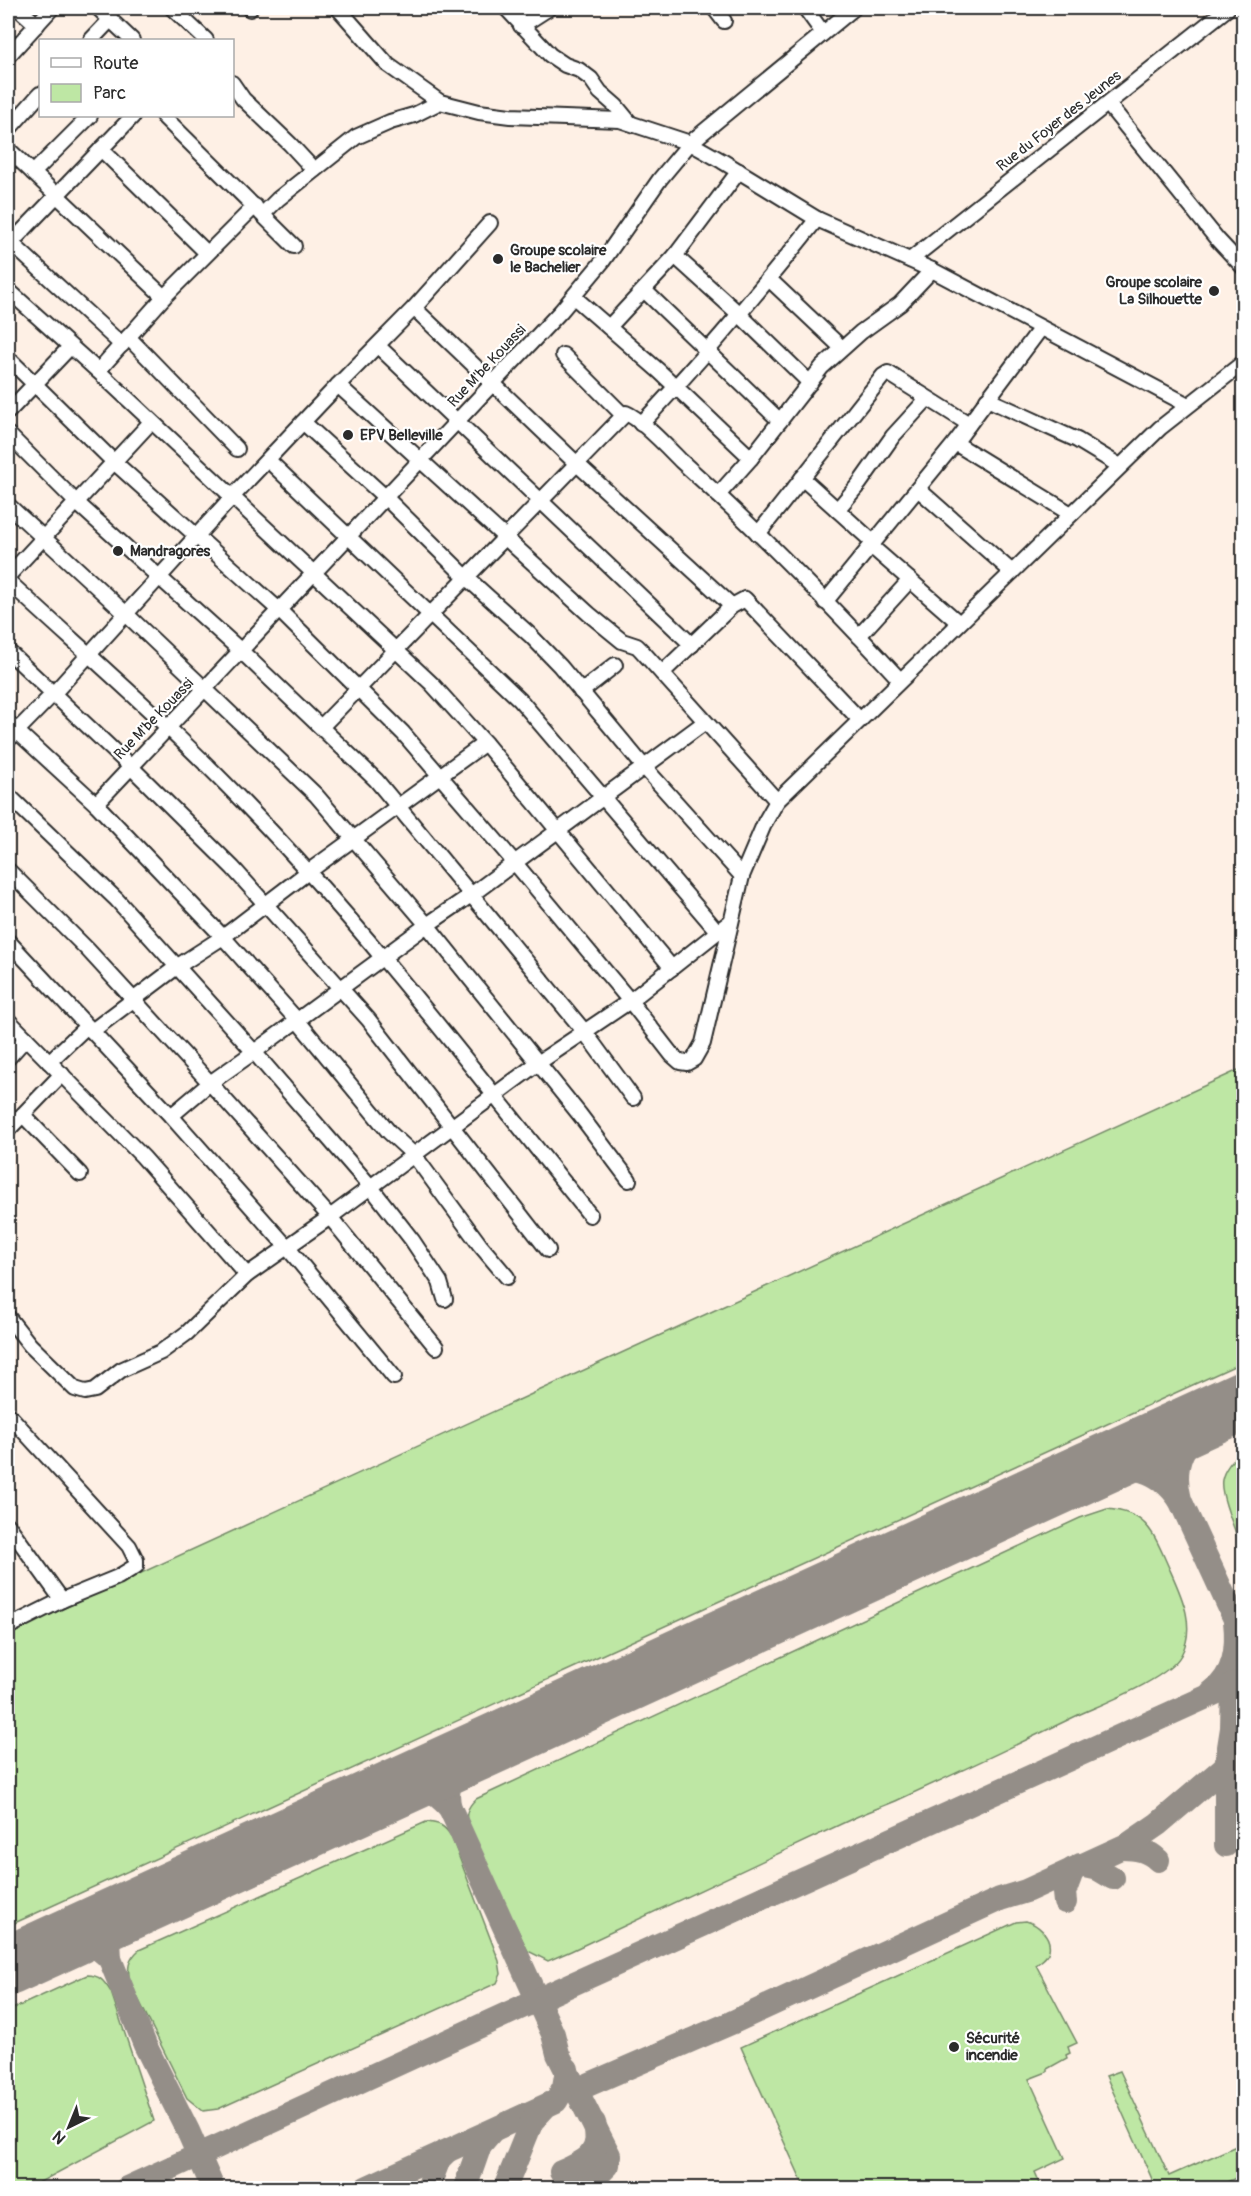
<svg xmlns="http://www.w3.org/2000/svg" width="1251" height="2196" font-family="Pangolin,sans-serif">
  <style>
    .green { fill: #bee7a4; stroke: #748968; stroke-width: 1.5 }
    .lines { fill: none; stroke-linecap: round; stroke-linejoin: round }
    .taxiway { stroke: #948e88; stroke-width: 24 }
    .runway { stroke: #948e88; stroke-width: 60 }
    .minor-casing { stroke: #2b2b2b; stroke-width: 18 }
    .minor { stroke: #fff; stroke-width: 14 }
    .poi-dot { fill: #2b2b2b; stroke: #fff; stroke-width: 2 }
    .labels { text-anchor: middle; dominant-baseline: central; stroke-width: 4.5; stroke-linejoin: round; paint-order: stroke }
    .street-label { font-size: 15px; fill: #2b2b2b; stroke: #fff }
    .poi-label { font-size: 15px; font-weight: bold; fill: #2b2b2b; stroke: #fff; text-anchor: start }
  </style>
  <rect width="100%" height="100%" fill="#fef0e5"/>
  <filter id="ink" filterUnits="userSpaceOnUse"><feTurbulence type="fractalNoise" baseFrequency=".0167" numOctaves="2"/><feDisplacementMap in="SourceGraphic" scale="12" xChannelSelector="R" yChannelSelector="G"/><feConvolveMatrix kernelMatrix="1 2 1 2 8 2 1 2 1" color-interpolation-filters="sRGB"/></filter>
  <g filter="url(#ink)">
    <!-- green -->
    <g class="green">
      <path d="M1243 1068V1362L8 1926V1634Z"/>
      <path d="M1243 1450V1552C1238 1537 1219 1494 1222 1480 1224 1468 1235 1457 1243 1450Z"/>
      <path d="M1107 1509C1144 1512 1152 1529 1166 1561 1179 1591 1198 1624 1181 1655 1168 1679 1102 1704 1076 1716 1018 1744 959 1772 900 1799 885 1806 869 1811 854 1818 759 1862 665 1907 571 1951L548 1961 528 1951 468 1828C465 1816 466 1808 476 1799L1080 1518Z"/>
      <path d="M426 1822C439 1823 444 1825 451 1836L499 1961 501 1974 497 1983 218 2109 203 2111 187 2098 130 1982C127 1967 128 1960 139 1950Z"/>
      <path d="M1026 1921C1037 1924 1052 1936 1049 1950 1048 1957 1041 1961 1036 1965L1077 2043 1068 2047 1070 2053 1066 2055 1067 2058 1047 2069V2072L1029 2079 1065 2158 1035 2172 1042 2188H951L949 2186 944 2188H805L741 2047 1016 1922Z"/>
      <path d="M87 1975C100 1975 104 1981 111 1992L154 2121 29 2188H8V2011Z"/>
      <path d="M1120 2071 1169 2176 1243 2143V2175L1213 2188H1156L1106 2076Z"/>
    </g>
    <g class="lines">
      <!-- taxiway -->
      <g class="taxiway">
        <path d="M1211 1415C1185 1443 1170 1461 1180 1500L1244 1639"/>
        <path d="M1095 1469C1132 1465 1158 1467 1180 1500"/>
        <path d="M1212 1692C1235 1675 1238 1648 1235 1621"/>
        <path d="M464 1757C453 1774 444 1787 450 1808L553 2034 558 2054 609 2155 608 2165 600 2173 565 2188"/>
        <path d="M399 1787C425 1787 432 1788 450 1808"/>
        <path d="M1226 1845V1766L1232 1728 1233 1685"/>
        <path d="M1122 1848C1136 1848 1148 1850 1158 1860"/>
        <path d="M1080 1865 1098 1869 1113 1878"/>
        <path d="M1065 1902 1064 1893 1073 1869"/>
        <path d="M126 1912 115 1927 109 1940 110 1959 145 2045 188 2131 213 2188"/>
        <path d="M67 1939C85 1942 97 1944 110 1959"/>
        <path d="M576 2090 731 2023 1000 1899 1026 1891 1129 1844 1158 1824 1226 1766 1244 1746"/>
        <path d="M561 2172C585 2162 604 2153 594 2123"/>
        <path d="M127 2188 537 2000 1244 1680"/>
        <path d="M366 2188 556 2101 564 2087 567 2069"/>
        <path d="M428 2188 439 2159 446 2152"/>
        <path d="M465 2188 480 2145 491 2132"/>
        <path d="M505 2188 532 2121 544 2108"/>
      </g>
      <!-- runway -->
      <path class="runway" d="M8 1966 1244 1400"/>
      <defs>
        <g id="minor">
          <path d="M18 8 37 25"/>
          <path d="M98 8 132 40"/>
          <path d="M172 8 206 40"/>
          <path d="M249 8 250 9"/>
          <path d="M338 8 388 65 440 102 479 112 510 116 620 120 690 143 722 161 817 219 932 270 1188 405"/>
          <path d="M506 8 550 55 565 65 579 70 591 79 600 92 616 106 630 123"/>
          <path d="M714 8 724 21"/>
          <path d="M805 8 823 33"/>
          <path d="M521 26 549 8"/>
          <path d="M91 40 111 19"/>
          <path d="M8 56 52 8"/>
          <path d="M232 83 243 99 290 144 314 170"/>
          <path d="M1108 104 1217 239 1244 268"/>
          <path d="M163 116 294 246"/>
          <path d="M8 130 40 94"/>
          <path d="M8 149 164 297"/>
          <path d="M101 149 207 253"/>
          <path d="M33 173 90 116"/>
          <path d="M263 214 278 199 356 137 390 122 414 115 440 102"/>
          <path d="M8 240 122 345"/>
          <path d="M8 246 133 116"/>
          <path d="M675 256 739 314 810 383"/>
          <path d="M910 260 1228 8"/>
          <path d="M769 279 842 348"/>
          <path d="M8 290 98 371 432 684 485 743 672 968"/>
          <path d="M644 290 780 421"/>
          <path d="M574 297 659 371 751 458"/>
          <path d="M414 308 576 463 732 606"/>
          <path d="M609 327 675 256 739 171"/>
          <path d="M128 337 237 449"/>
          <path d="M378 346 692 645"/>
          <path d="M563 355 623 415"/>
          <path d="M8 358 113 461 280 611 403 733 515 863 630 1001 672 1055 680 1062 687 1063 694 1059 703 1043 742 876 765 822 777 801 1160 428 1244 362"/>
          <path d="M98 371 164 297 255 206"/>
          <path d="M338 385 589 614 622 641 637 646 641 650 777 801"/>
          <path d="M987 399 1077 440 1120 466"/>
          <path d="M8 412 70 347"/>
          <path d="M303 422 386 498 467 578 530 635 560 666 645 768 742 876"/>
          <path d="M641 424C703 359 761 289 817 219"/>
          <path d="M8 434 76 502 241 651 376 780 584 1031 633 1098"/>
          <path d="M955 443 1071 514"/>
          <path d="M268 460 520 700 718 932"/>
          <path d="M802 478 874 543"/>
          <path d="M918 489 1012 572"/>
          <path d="M718 495 751 458 822 367 861 332 900 304 932 270"/>
          <path d="M8 505 125 613 316 795 427 925 580 1115 629 1180"/>
          <path d="M837 510 859 484 893 436 927 399"/>
          <path d="M758 534 883 376 888 373 969 424"/>
          <path d="M871 546 959 623"/>
          <path d="M8 576 151 422"/>
          <path d="M8 581C88 655 171 726 246 805 370 933 478 1076 590 1215"/>
          <path d="M825 602 955 443 1041 328"/>
          <path d="M859 636 910 580"/>
          <path d="M8 651 131 767 233 868 368 1019 548 1250"/>
          <path d="M662 673 732 606 745 599 860 720"/>
          <path d="M581 692 615 665"/>
          <path d="M8 723 96 804 223 937 297 1020 389 1132 414 1155 480 1245 507 1277"/>
          <path d="M322 726 626 413C641 419 668 448 681 461 758 530 830 604 900 680"/>
          <path d="M8 740 54 693 232 497 338 385 414 308 490 223"/>
          <path d="M8 795 117 900 254 1052 370 1186 412 1240 440 1282 445 1299"/>
          <path d="M96 804 561 311 602 262 660 179 690 143 854 8"/>
          <path d="M8 870 88 950 210 1083 330 1217 436 1347"/>
          <path d="M8 941 171 1116 287 1247 394 1377"/>
          <path d="M8 1020 143 1157 247 1275"/>
          <path d="M92 1031 178 966 223 937 308 872 485 743"/>
          <path d="M8 1058 26 1038"/>
          <path d="M49 1062 87 1026"/>
          <path d="M23 1115 80 1174"/>
          <path d="M171 1116 210 1083 254 1052 427 925 471 895 705 722"/>
          <path d="M8 1130 62 1074"/>
          <path d="M8 1317 30 1345 75 1389 85 1392 95 1390 121 1370 161 1352 187 1333 247 1275 330 1217 538 1063 630 1001 730 922"/>
          <path d="M8 1414 129 1546 136 1560V1566L118 1577 62 1600 8 1627"/>
          <path d="M8 1525 62 1600"/>
        </g>
      </defs>
      <!-- minor casing -->
      <use href="#minor" class="minor-casing"/>
      <!-- minor -->
      <use href="#minor" class="minor"/>
    </g>
  </g>
  <!-- markers -->
  <g class="poi-dot">
    <circle cx="498" cy="259" r="6"/>
    <circle cx="1214" cy="291" r="6"/>
    <circle cx="348" cy="435" r="6"/>
    <circle cx="118" cy="551" r="6"/>
    <circle cx="954" cy="2047" r="6"/>
  </g>
  <g class="labels">
    <!-- street labels -->
    <g class="street-label">
      <text transform="translate(1059 121) rotate(-38)">Rue du Foyer des Jeunes</text>
      <text transform="translate(487 366) rotate(-47)">Rue M'be Kouassi</text>
      <text transform="translate(154 719) rotate(-46)">Rue M'be Kouassi</text>
    </g>
    <!-- poi labels -->
    <g class="poi-label">
      <text x="510" y="250">Groupe scolaire<tspan x="510" dy="17">le Bachelier</tspan></text>
      <text x="1202" y="282" text-anchor="end">Groupe scolaire<tspan x="1202" dy="17">La Silhouette</tspan></text>
      <text x="360" y="435">EPV Belleville</text>
      <text x="130" y="551">Mandragores</text>
      <text x="966" y="2038">Sécurité<tspan x="966" dy="17">incendie</tspan></text>
    </g>
  </g>
  <!-- margin -->
  <rect width="1251" height="2196" fill="none" stroke="#fff" stroke-width="30"/>
  <rect x="15" y="15" width="1221" height="2166" fill="none" stroke="#2b2b2b" stroke-width="2" filter="url(#ink)"/>
  <!-- legend -->
  <rect x="39" y="39" width="195" height="78" fill="#ffffff" stroke="#aaaaaa" stroke-width="1.5"/>
  <rect x="51" y="58" width="30" height="9" fill="#ffffff" stroke="#aaaaaa" stroke-width="1.5"/>
  <text x="93" y="69" font-size="18" fill="#2b2b2b">Route</text>
  <rect x="51" y="84" width="30" height="18" fill="#bee7a4" stroke="#aaaaaa" stroke-width="1.5"/>
  <text x="93" y="99" font-size="18" fill="#2b2b2b">Parc</text>
  <!-- north arrow -->
  <g transform="translate(69 2127) rotate(223)" stroke="#ffffff" stroke-width="4.5" paint-order="stroke">
  <path d="M0-4.5L10 22L0 15L-10 22Z" fill="#2b2b2b"/>
  <text y="-9" font-size="16" font-weight="bold" text-anchor="middle" fill="#2b2b2b">N</text>
  </g>
</svg>
